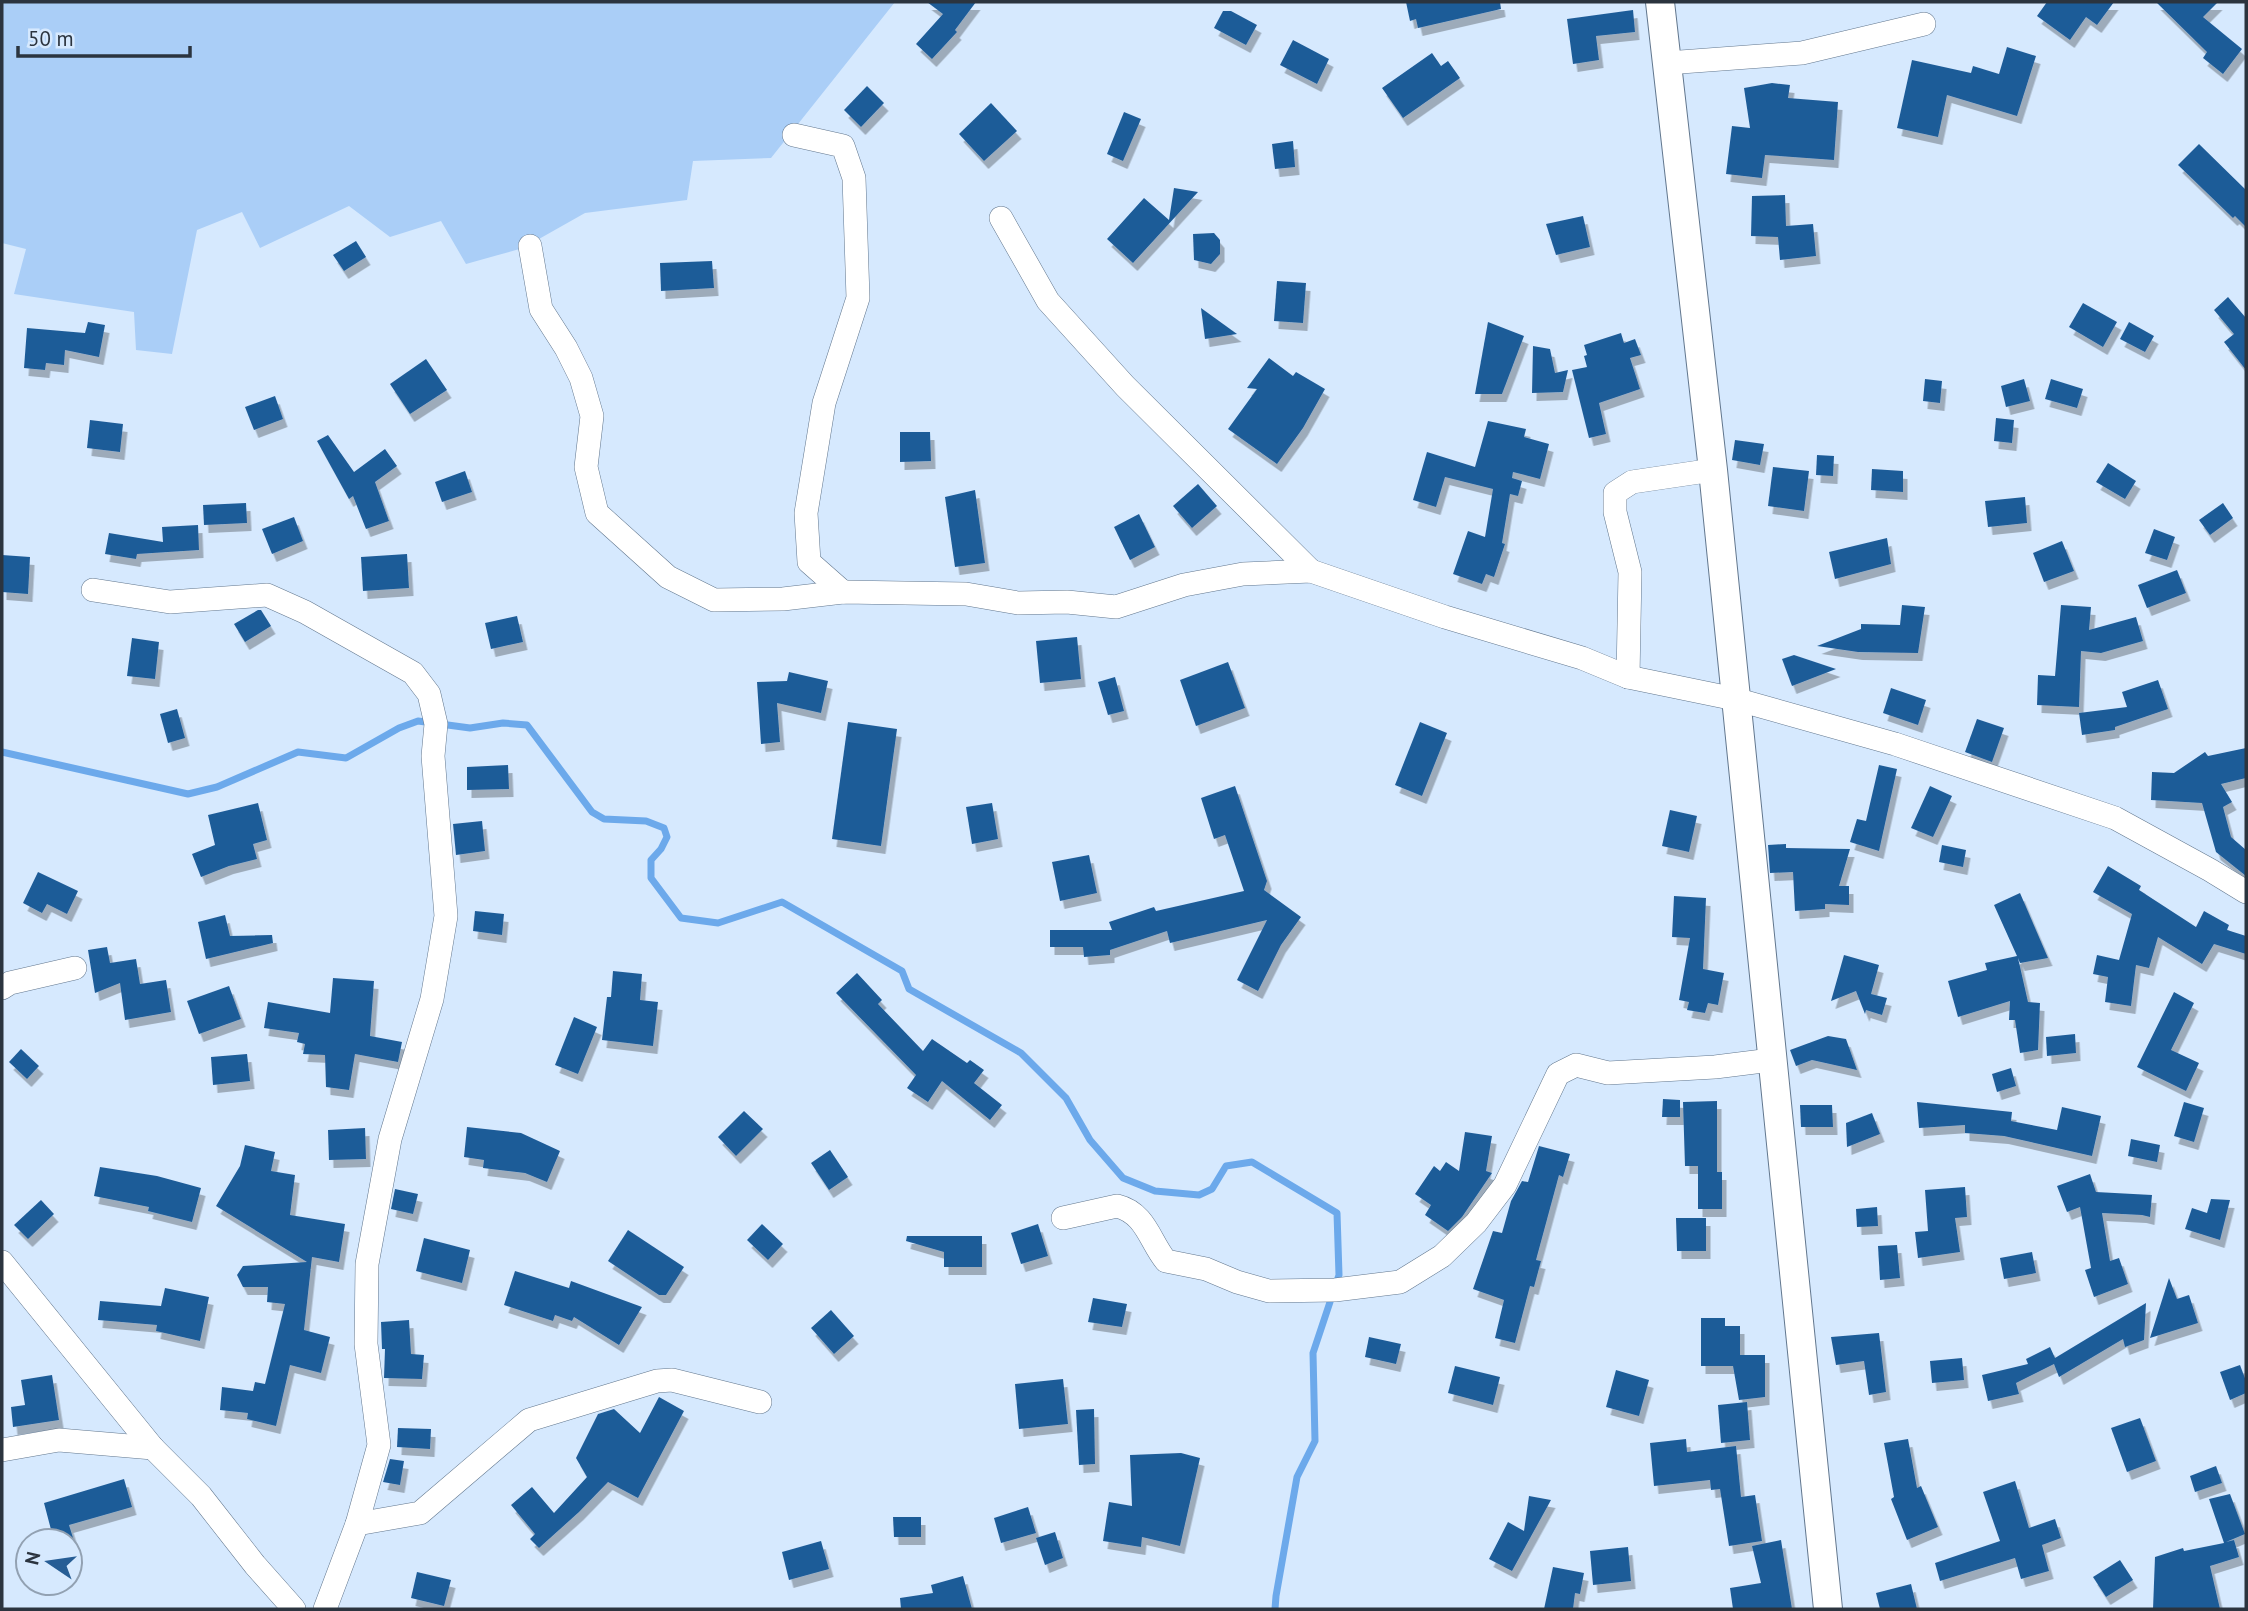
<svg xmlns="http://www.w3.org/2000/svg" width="2248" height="1611" font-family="'PT Sans',sans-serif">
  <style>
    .green { fill: #aacef7 }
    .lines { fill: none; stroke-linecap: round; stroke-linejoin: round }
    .stream { stroke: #6ca9eb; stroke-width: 7 }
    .building { fill: #1f5c98; filter: url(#shadow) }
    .minor-casing { stroke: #62778e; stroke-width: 24 }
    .tertiary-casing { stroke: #62778e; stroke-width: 30 }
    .minor { stroke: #fff; stroke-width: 23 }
    .tertiary { stroke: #fff; stroke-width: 28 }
  </style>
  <defs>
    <filter id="shadow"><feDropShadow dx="4.5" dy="8" stdDeviation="0" flood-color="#0004"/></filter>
  </defs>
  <rect width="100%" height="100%" fill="#d6e9fe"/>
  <!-- green -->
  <path class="green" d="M2 2H895L771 158 693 161 687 200 585 213 523 248 466 264 441 221 390 237 349 206 260 248 242 212 197 230 172 354 136 350 134 312 14 294 26 249 2 243Z"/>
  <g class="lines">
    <!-- stream -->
    <path class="stream" d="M2 752 188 794 217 787 298 752 346 758 399 728 418 721 470 728 503 723 527 725 592 812 604 819 646 821 664 828 667 837 661 849 651 860V878L681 918 718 923 782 902 902 971 909 989 1021 1053 1066 1098 1090 1140 1123 1178 1155 1191 1199 1195 1212 1189 1226 1166 1252 1162 1337 1213 1339 1275 1313 1353 1315 1441 1297 1477 1276 1596 1275 1609"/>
  </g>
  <!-- building -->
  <g class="building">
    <path d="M927 2H976L955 30 957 32 932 59 916 44 943 14Z"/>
    <path d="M1406 2H1500L1501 9 1418 28 1416 19 1410 21Z"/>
    <path d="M2047 2H2114L2097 25 2086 17 2070 40 2037 16Z"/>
    <path d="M2156 2H2218L2203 17 2242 49 2223 74 2203 58 2207 52Z"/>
    <path d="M1633 10 1635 32 1596 36 1599 60 1573 64 1567 19Z"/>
    <path d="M1223 11H1231L1257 25 1246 45 1214 28Z"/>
    <path d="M1293 40 1329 59 1317 84 1280 65Z"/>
    <path d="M2007 47 2036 56 2017 116 1947 95 1938 137 1897 128 1912 60 1971 73 1973 66 1999 74Z"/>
    <path d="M1432 53 1441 66 1448 61 1460 78 1403 118 1382 88Z"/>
    <path d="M1772 83 1790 85 1788 98 1838 102 1834 160 1765 155 1762 178 1726 174 1732 126 1750 128 1744 88Z"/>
    <path d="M867 86 884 103 861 127 844 110Z"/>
    <path d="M991 103 1017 131 984 161 959 134Z"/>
    <path d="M1124 112 1141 119 1123 161 1107 154Z"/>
    <path d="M1293 141 1295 167 1275 169 1272 144Z"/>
    <path d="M2199 144 2246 190V227L2235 216 2233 218 2178 165Z"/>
    <path d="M1174 188 1198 192 1133 263 1107 239 1144 198 1169 220Z"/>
    <path d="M1785 195 1786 226 1813 224 1816 256 1780 260 1778 237 1751 236 1752 196Z"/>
    <path d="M1583 216 1590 247 1556 255 1546 224Z"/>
    <path d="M1214 233 1220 240V254L1211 264 1194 260 1193 234Z"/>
    <path d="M356 241 366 257 344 271 333 255Z"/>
    <path d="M712 261 714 288 661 291 660 263Z"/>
    <path d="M1277 281 1306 283 1303 323 1274 321Z"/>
    <path d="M2228 297 2246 318V370L2224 342 2234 334 2214 310Z"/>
    <path d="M2083 303 2117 322 2103 347 2069 327Z"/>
    <path d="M1201 308 1237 334 1205 339Z"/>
    <path d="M88 322 105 325 99 357 65 350 64 365 46 363 45 370 24 368 27 328 85 333Z"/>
    <path d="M1488 322 1524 336 1502 394H1475Z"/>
    <path d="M2129 322 2154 336 2145 352 2120 339Z"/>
    <path d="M1621 333 1624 343 1635 339 1641 355 1630 358 1640 389 1599 403 1606 434 1589 438 1572 370 1587 367 1584 356 1587 355 1584 345Z"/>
    <path d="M1533 346 1550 349 1555 373 1568 370 1563 392 1532 393Z"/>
    <path d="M1269 358 1293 376 1296 372 1325 389 1303 428 1277 464 1228 429 1257 389 1247 388Z"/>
    <path d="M426 359 447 390 410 414 390 384Z"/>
    <path d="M1925 379 1942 381 1940 403 1923 401Z"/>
    <path d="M2024 379 2030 401 2006 407 2001 386Z"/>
    <path d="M2051 379 2083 389 2077 408 2045 399Z"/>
    <path d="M275 396 283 419 254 430 245 407Z"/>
    <path d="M1996 418 2014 420 2012 443 1994 441Z"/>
    <path d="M90 420 123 424 120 452 87 448Z"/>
    <path d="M1488 421 1526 429 1524 437 1549 444 1540 479 1513 472 1512 478 1522 481 1518 496 1510 494 1502 543 1505 544 1494 577 1486 574 1482 584 1453 574 1468 531 1485 537 1493 489 1445 477 1436 507 1413 500 1427 452 1475 467Z"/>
    <path d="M900 432H930L931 461 900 462Z"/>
    <path d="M328 435 354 472 385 449 397 466 375 482 389 521 366 529 353 496 349 499 317 441Z"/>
    <path d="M1735 440 1764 444 1760 465 1732 460Z"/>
    <path d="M1817 455 1834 456 1833 476 1816 475Z"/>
    <path d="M2108 463 2136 481 2125 499 2096 482Z"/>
    <path d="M1773 467 1809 471 1804 511 1768 506Z"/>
    <path d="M1872 469 1903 471V492L1871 490Z"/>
    <path d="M465 471 472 492 442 502 435 482Z"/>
    <path d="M1198 484 1217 506 1192 528 1173 506Z"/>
    <path d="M975 490 985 563 955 567 945 497Z"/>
    <path d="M2025 497 2027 523 1988 527 1985 501Z"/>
    <path d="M246 503 247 523 204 525 203 505Z"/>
    <path d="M2223 503 2233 518 2210 535 2199 520Z"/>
    <path d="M1139 514 1155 547 1130 560 1114 527Z"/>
    <path d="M294 517 303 541 272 554 262 529Z"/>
    <path d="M198 525 199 550 137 554 136 559 105 554 109 533 163 542 162 527Z"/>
    <path d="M2154 529 2175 537 2167 560 2145 553Z"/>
    <path d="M1887 538 1891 564 1835 579 1829 552Z"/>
    <path d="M2062 541 2074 571 2044 582 2033 553Z"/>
    <path d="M407 554 409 588 363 591 361 557Z"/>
    <path d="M2 555 30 557 28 594 2 592Z"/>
    <path d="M2177 570 2186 593 2147 608 2138 585Z"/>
    <path d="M1902 605 1925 607 1918 653 1858 652 1817 646 1861 629V624L1900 625Z"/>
    <path d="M2061 605 2091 607 2089 630 2136 617 2143 641 2101 653 2081 651 2079 707 2037 705 2038 675 2055 676Z"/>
    <path d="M258 610H261L271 626 245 642 234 624Z"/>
    <path d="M517 616 523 642 491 649 485 623Z"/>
    <path d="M1077 637 1081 679 1040 683 1036 641Z"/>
    <path d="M132 638 159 642 155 679 127 676Z"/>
    <path d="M1794 655 1836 669 1792 686 1782 659Z"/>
    <path d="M1228 662 1245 708 1196 726 1180 680Z"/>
    <path d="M789 672 828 681 821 713 777 703 780 742 761 744 757 682 787 681Z"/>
    <path d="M1115 677 1124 711 1108 715 1098 682Z"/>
    <path d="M2158 680 2168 709 2115 727V730L2082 735 2079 713 2127 707 2122 692Z"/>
    <path d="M1891 688 1926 700 1918 725 1883 713Z"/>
    <path d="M177 709 185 738 168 743 160 714Z"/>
    <path d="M1977 719 2004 728 1992 762 1965 752Z"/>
    <path d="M848 722 897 729 881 846 832 839Z"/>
    <path d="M1420 722 1447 733 1422 796 1395 785Z"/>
    <path d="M2246 748V778L2221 784 2232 802 2223 807 2231 837 2246 850V876L2216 852 2202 803 2151 800 2152 772 2174 773 2205 752 2208 756Z"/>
    <path d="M508 765 509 789 467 790V767Z"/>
    <path d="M1879 765 1897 769 1879 851 1850 842 1857 819 1866 821Z"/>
    <path d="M1235 786 1267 881 1264 890 1301 917 1281 945 1258 991 1237 980 1267 920 1170 943 1167 931 1110 950V955L1084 957 1083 947H1050V930H1112L1109 922 1154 907 1156 911 1244 891 1225 835 1214 839 1201 798Z"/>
    <path d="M1930 786 1952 796 1933 837 1911 828Z"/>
    <path d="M258 803 267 840 253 844 257 859 229 866 201 877 192 854 215 845 208 815Z"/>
    <path d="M992 803 998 839 972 844 966 807Z"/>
    <path d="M1670 810 1697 816 1689 852 1662 846Z"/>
    <path d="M482 821 485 851 456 855 453 824Z"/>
    <path d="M1786 844V848L1850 849 1839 886H1849V905L1825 904V909L1795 911 1793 872 1770 873 1768 845Z"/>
    <path d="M1942 845 1966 850 1963 867 1939 862Z"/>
    <path d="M1089 855 1097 893 1060 901 1052 862Z"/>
    <path d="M2108 866 2141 886 2139 890 2196 927 2204 911 2229 925 2227 930 2246 936V954L2214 944 2202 964 2158 937 2149 968 2136 965 2131 1006 2105 1002 2108 977 2093 974 2097 955 2119 960 2132 914 2093 892Z"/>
    <path d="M38 872 78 891 67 914 47 904 42 913 23 903Z"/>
    <path d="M2020 893 2048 958 2020 963 2018 958 2028 1002 2040 1003 2038 1050 2020 1053 2015 1020H2009L2010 1001 1958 1017 1948 981 1987 970 1985 963 2017 956 1994 905Z"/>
    <path d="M1674 896 1706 898 1703 969 1724 973 1718 1005 1708 1003 1705 1013 1687 1010 1689 1002 1679 1000 1690 938 1672 937Z"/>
    <path d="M475 911 504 914 502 935 473 931Z"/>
    <path d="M225 915 230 936 272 935 273 943 206 959 198 922Z"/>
    <path d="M107 947 110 963 136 959 140 984 166 980 171 1012 125 1020 120 983 95 993 88 950Z"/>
    <path d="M1844 955 1879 965 1871 994 1887 998 1882 1015 1866 1010 1865 1014 1856 991 1831 1001Z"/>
    <path d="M613 971 642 974 640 1000 658 1002 653 1046 602 1040 607 997H611Z"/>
    <path d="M857 973 882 1000 878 1004 923 1051 932 1039 967 1063 970 1060 984 1070 974 1083 1002 1105 990 1120 942 1081 928 1102 907 1088 916 1075 836 993Z"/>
    <path d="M333 978 374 981 370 1036 402 1042 398 1062 355 1054 349 1090 326 1087 325 1055 303 1054 305 1044 297 1042 299 1033 264 1028 268 1002 330 1013Z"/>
    <path d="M229 986 241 1019 199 1034 187 1001Z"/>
    <path d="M2174 992 2194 1003 2171 1050 2199 1063 2186 1091 2137 1067Z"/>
    <path d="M574 1017 597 1027 578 1074 555 1065Z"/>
    <path d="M2075 1034 2076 1053 2047 1056 2046 1037Z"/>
    <path d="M1828 1036 1846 1039 1857 1070 1812 1060 1796 1066 1790 1050Z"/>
    <path d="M21 1049 39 1066 27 1079 9 1062Z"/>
    <path d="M247 1054 250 1081 213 1085 211 1057Z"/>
    <path d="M2011 1068 2016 1086 1997 1092 1992 1074Z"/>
    <path d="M1663 1099 1680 1100V1117H1662Z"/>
    <path d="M1717 1101V1172H1722V1209H1698V1166H1685L1683 1102Z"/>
    <path d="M1917 1102 2012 1112 2011 1121 2057 1130 2062 1107 2101 1116 2092 1156 2004 1136 1965 1133V1125L1919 1128Z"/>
    <path d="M2184 1102 2204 1108 2194 1142 2174 1136Z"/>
    <path d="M1800 1105H1832L1833 1127H1801Z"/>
    <path d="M744 1111 763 1129 736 1156 718 1137Z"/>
    <path d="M1872 1113 1880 1134 1847 1147 1846 1123Z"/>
    <path d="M467 1127 521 1133 560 1151 547 1182 525 1173 483 1168 484 1160 464 1157Z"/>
    <path d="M365 1128 366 1159 329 1160 328 1130Z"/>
    <path d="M1465 1132 1492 1136 1486 1171 1492 1173 1462 1217 1448 1231 1425 1215 1431 1205 1415 1194 1434 1166 1440 1171 1446 1162 1459 1171Z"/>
    <path d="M2131 1139 2160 1145 2157 1162 2128 1156Z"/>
    <path d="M245 1145 275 1152 271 1171 295 1175 290 1215 345 1224 339 1262 312 1257 304 1330 330 1337 321 1373 290 1365 276 1426 247 1419 248 1413 220 1410 222 1387 253 1391 255 1382 265 1384 285 1304 267 1302 268 1287H243L237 1275 243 1266 307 1262 216 1206 240 1166Z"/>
    <path d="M1539 1146 1570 1154 1563 1177 1559 1175 1536 1260 1541 1261 1534 1287 1530 1286 1515 1343 1495 1338 1504 1300 1473 1289 1493 1231 1502 1233 1511 1201 1522 1181 1528 1182Z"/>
    <path d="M830 1150 848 1177 829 1190 811 1163Z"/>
    <path d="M100 1167 157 1176 201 1188 192 1222 148 1211 149 1207 94 1196Z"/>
    <path d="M2090 1174 2096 1192 2152 1195 2150 1217 2142 1215 2102 1213 2110 1261 2119 1258 2128 1284 2094 1297 2085 1270 2091 1268 2080 1207 2067 1212 2057 1186Z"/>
    <path d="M1965 1187 1967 1217 1955 1218 1960 1252 1918 1258 1915 1232 1928 1231 1925 1190Z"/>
    <path d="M395 1189 418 1194 413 1214 391 1209Z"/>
    <path d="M2211 1199 2230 1200 2220 1240 2185 1229 2192 1208 2207 1213Z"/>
    <path d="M41 1200 54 1214 28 1239 14 1225Z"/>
    <path d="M1877 1207 1878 1226 1857 1227 1856 1209Z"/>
    <path d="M1676 1218H1706V1251H1677Z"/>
    <path d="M762 1224 783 1244 768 1260 747 1240Z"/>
    <path d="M1038 1224 1048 1256 1021 1264 1011 1233Z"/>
    <path d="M628 1230 684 1267 666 1295H659L608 1261Z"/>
    <path d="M907 1236H982V1267H944V1252L906 1241Z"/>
    <path d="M424 1238 470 1250 462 1283 416 1271Z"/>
    <path d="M1897 1245 1900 1278 1880 1280 1878 1246Z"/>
    <path d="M2032 1252 2036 1273 2004 1279 2000 1258Z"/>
    <path d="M515 1271 569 1288 571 1281 642 1307 619 1345 574 1317 572 1321 555 1315 553 1321 504 1305Z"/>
    <path d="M2169 1278 2177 1299 2189 1295 2198 1323 2150 1338Z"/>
    <path d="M165 1288 209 1297 200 1341 156 1331 157 1325 98 1320 100 1301 161 1306Z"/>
    <path d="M1093 1298 1127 1304 1122 1327 1088 1322Z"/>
    <path d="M2146 1303 2144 1340 2125 1347 2123 1339 2059 1377 2054 1364 2016 1383 2019 1394 1988 1401 1982 1375 2028 1364 2026 1359 2050 1347 2055 1358Z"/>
    <path d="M831 1310 854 1336 834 1354 811 1328Z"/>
    <path d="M1701 1318H1725V1326H1740V1355H1765V1397L1739 1400 1733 1366H1701Z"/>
    <path d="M409 1320 411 1354 424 1355 422 1379 384 1378 385 1349H382L381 1322Z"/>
    <path d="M1879 1333 1886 1392 1869 1395 1864 1361 1836 1365 1831 1337Z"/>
    <path d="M1369 1337 1401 1344 1396 1364 1365 1357Z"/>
    <path d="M1962 1358 1964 1380 1932 1383 1930 1361Z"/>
    <path d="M2240 1365 2246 1381V1393L2230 1400 2220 1372Z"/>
    <path d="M1455 1366 1500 1377 1493 1405 1448 1393Z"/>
    <path d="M1616 1370 1649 1380 1639 1416 1606 1407Z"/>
    <path d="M52 1375 59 1420 13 1427 11 1407 25 1405 21 1380Z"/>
    <path d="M1063 1379 1068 1424 1019 1429 1015 1384Z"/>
    <path d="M659 1397 684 1411 638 1498 608 1482 579 1512 539 1548 530 1539 535 1534 511 1505 532 1487 554 1513 587 1477 576 1458 598 1414 614 1409 640 1433Z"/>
    <path d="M1747 1402 1750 1440 1721 1443 1718 1405Z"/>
    <path d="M1094 1409 1095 1464 1079 1465 1076 1410Z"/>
    <path d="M2140 1418 2156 1461 2127 1472 2111 1428Z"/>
    <path d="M398 1428 431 1429 430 1449 397 1447Z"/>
    <path d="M1686 1439 1687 1452 1736 1446 1741 1497 1755 1495 1762 1541 1729 1546 1720 1489 1711 1490 1710 1480 1654 1486 1650 1443Z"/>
    <path d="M1908 1439 1917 1488 1921 1486 1938 1527 1907 1540 1891 1499 1894 1497 1884 1443Z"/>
    <path d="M1181 1453 1200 1458 1180 1546 1142 1537 1141 1547 1103 1541 1109 1502 1132 1506 1130 1455Z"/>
    <path d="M390 1459 404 1461 400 1485 383 1482Z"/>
    <path d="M2216 1466 2222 1483 2195 1492 2190 1476Z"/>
    <path d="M124 1479 132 1507 69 1525 74 1541H54L44 1503Z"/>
    <path d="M2015 1481 2029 1528 2055 1519 2061 1538 2042 1545 2049 1571 2021 1579 2015 1558 1940 1581 1935 1563 2000 1541 1983 1492Z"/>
    <path d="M2230 1494 2245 1534 2226 1542 2234 1540 2239 1557 2210 1566 2220 1609H2153L2155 1557 2183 1548 2184 1551 2224 1543 2209 1499Z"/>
    <path d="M1529 1496 1551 1500 1512 1571 1489 1559 1508 1522 1524 1531Z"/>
    <path d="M1028 1507 1036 1533 1001 1543 994 1518Z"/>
    <path d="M893 1517H921V1537H894Z"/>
    <path d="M1055 1532 1063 1558 1045 1565 1036 1538Z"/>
    <path d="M1781 1540 1792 1609H1733L1730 1588 1761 1583 1752 1546Z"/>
    <path d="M821 1541 829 1569 789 1580 782 1552Z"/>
    <path d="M1628 1547 1631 1581 1593 1585 1590 1551Z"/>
    <path d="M2120 1560 2133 1580 2106 1597 2093 1577Z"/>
    <path d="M1553 1567 1584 1573 1580 1594 1575 1593 1573 1609H1544Z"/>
    <path d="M417 1572 451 1580 444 1606 411 1598Z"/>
    <path d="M963 1576 972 1609H901L900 1598 933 1593 931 1585Z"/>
    <path d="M1911 1584 1917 1609H1880L1876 1593Z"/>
  </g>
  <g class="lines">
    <defs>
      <g id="minor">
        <path d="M1667 63 1802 53 1924 24"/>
        <path d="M794 135 843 146 854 178 858 298 824 403 806 513 809 562 843 592"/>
        <path d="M1001 218 1048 301 1125 386 1311 571"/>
        <path d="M530 246 541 309 566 348 581 378 592 416 586 467 597 513 668 577 714 600 783 599 843 592 966 594 1018 603 1067 602 1116 607 1184 585 1243 574 1311 571 1445 617 1582 658 1628 677 1735 699 1895 744 2115 818 2210 870 2246 892"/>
        <path d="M93 590 170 602 267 595 305 612 413 673 429 694 436 724 433 756 446 916 432 999 390 1139 367 1264 366 1344 379 1445 357 1524 325 1609"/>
        <path d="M1628 677 1630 572 1615 512V493L1632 482 1713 470"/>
        <path d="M2 988 10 983 75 968"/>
        <path d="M1063 1218 1117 1206C1146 1213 1150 1242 1166 1261L1206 1269 1237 1282 1269 1291 1335 1290 1400 1282 1442 1256 1476 1223 1505 1185 1558 1074 1576 1065 1608 1073 1715 1067 1771 1060"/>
        <path d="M2 1262 153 1448 201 1496 255 1565 294 1609"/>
        <path d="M2 1450 59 1440 153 1448"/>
        <path d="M357 1524 420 1513 529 1420 657 1381 672 1380 760 1402"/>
      </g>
      <path id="tertiary" d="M1660 2 1713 470 1828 1609"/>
    </defs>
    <!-- minor casing -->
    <use href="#minor" class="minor-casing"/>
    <!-- tertiary casing -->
    <use href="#tertiary" class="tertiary-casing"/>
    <!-- minor -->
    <use href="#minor" class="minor"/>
    <!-- tertiary -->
    <use href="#tertiary" class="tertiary"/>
  </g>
  <!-- border -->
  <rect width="2248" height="1611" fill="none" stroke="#2b343f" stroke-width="7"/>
  <!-- north arrow -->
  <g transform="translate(49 1562) rotate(283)"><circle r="33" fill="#d6e9fe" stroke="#92a1b2" stroke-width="2"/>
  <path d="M0-5L12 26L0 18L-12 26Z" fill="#265d95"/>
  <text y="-10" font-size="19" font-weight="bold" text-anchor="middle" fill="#2b343f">N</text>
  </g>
  <!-- scale -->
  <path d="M18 46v10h172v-10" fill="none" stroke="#2b343f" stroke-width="3.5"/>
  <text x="28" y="46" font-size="21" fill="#2b343f" stroke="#d6e9fe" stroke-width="5" paint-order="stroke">50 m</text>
</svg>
